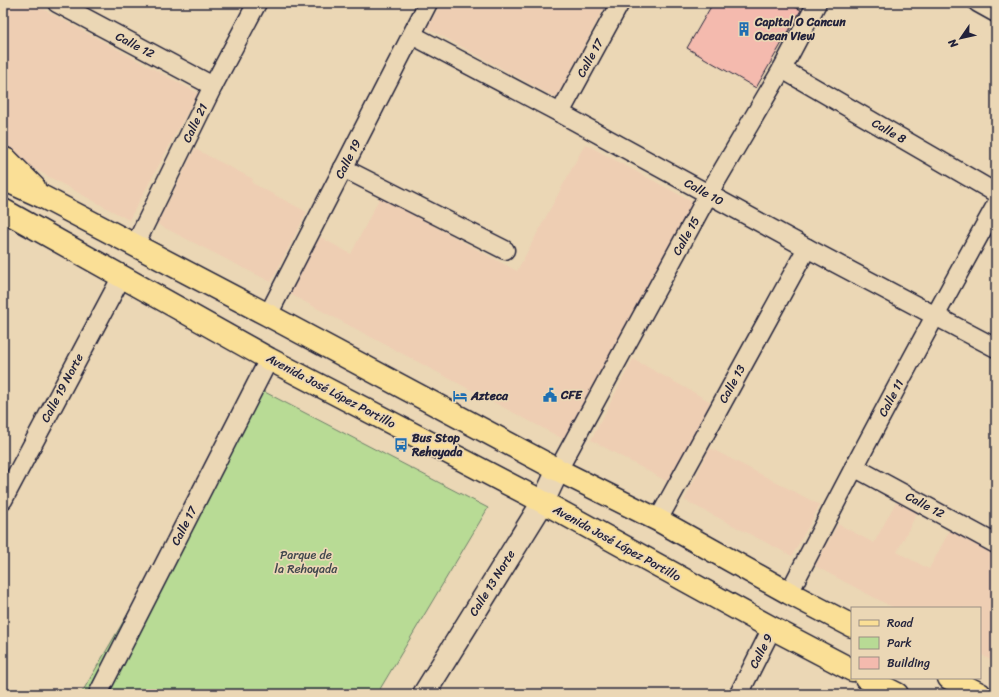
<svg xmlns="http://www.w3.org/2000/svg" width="999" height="697" font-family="Sriracha,sans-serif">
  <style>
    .built { fill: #eeceb3 }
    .green { fill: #b8db95; stroke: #6d7e68 }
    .building { fill: #f4baae; stroke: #22223b }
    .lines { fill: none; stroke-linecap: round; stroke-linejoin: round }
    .street-casing { stroke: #22223b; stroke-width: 21 }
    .secondary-casing { stroke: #22223b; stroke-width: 25 }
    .primary-casing { stroke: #22223b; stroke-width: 25 }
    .street { stroke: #ebd7b5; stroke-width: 18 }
    .secondary { stroke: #ebd7b5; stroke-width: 22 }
    .primary { stroke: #fadf96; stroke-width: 22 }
    .labels { text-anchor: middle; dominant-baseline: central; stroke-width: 3.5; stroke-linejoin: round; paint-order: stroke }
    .poi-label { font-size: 12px; font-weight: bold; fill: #22223b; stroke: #ebd7b5; text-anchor: start }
    .street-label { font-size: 12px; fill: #22223b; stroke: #ebd7b5 }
    .park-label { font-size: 12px; fill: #40474d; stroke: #ebd7b5 }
  </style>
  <rect width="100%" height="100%" fill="#ebd7b5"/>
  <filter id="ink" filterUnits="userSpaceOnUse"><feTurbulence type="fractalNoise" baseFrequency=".025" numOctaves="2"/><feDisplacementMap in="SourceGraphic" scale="8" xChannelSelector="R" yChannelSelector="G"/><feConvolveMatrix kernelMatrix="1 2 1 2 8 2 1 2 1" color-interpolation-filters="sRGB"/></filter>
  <g filter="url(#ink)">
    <!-- built -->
    <g class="built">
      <path d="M3 3H32L198 93 129 220 3 152Z"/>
      <path d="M441 3H607L556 98 427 28Z"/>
      <path d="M585 144 693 202 567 441 290 294 320 237 351 254 380 197 517 271Z"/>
      <path d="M195 149 253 179 252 183 307 212 271 282 157 224Z"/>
      <path d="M633 359 711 402 668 482 591 440Z"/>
      <path d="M710 448 820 505 792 556 684 500Z"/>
      <path d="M896 502 917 513 897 552 929 569 950 530 996 554V663L980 654V608H894L815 566 838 524 874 543Z"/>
    </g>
    <!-- green -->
    <path class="green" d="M259 389 488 508 377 694H81Z"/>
    <!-- building -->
    <path class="building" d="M713 3H788L801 10 756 88 687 48Z"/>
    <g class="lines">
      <defs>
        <g id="street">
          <path d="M57 3 213 86"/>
          <path d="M978 3 996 13"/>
          <path d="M412 35 560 113 807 248 996 348"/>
          <path d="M782 69 996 193"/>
          <path d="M560 113 620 3"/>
          <path d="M343 168 505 250"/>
          <path d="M135 245 213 86 257 3"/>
          <path d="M268 315 428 3"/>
          <path d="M854 467 996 544"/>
          <path d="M558 470 708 195 782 69 817 3"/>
          <path d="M3 500 122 276"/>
          <path d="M658 520 807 248"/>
          <path d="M789 593C856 462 925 333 996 205"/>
          <path d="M98 694 269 359"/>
          <path d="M739 694 772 628"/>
        </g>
        <path id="secondary" d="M424 694 543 502 558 470"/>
        <g id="primary">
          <path d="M3 158 7 160 34 187"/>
          <path d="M3 179 43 197 268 315 558 470 658 520 789 593 852 626"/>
          <path d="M3 210 269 359 543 502 772 628 852 670"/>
          <path d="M866 678 897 694"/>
          <path d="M949 678 980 694"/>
        </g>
      </defs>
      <!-- street casing -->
      <use href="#street" class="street-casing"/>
      <!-- secondary casing -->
      <use href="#secondary" class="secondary-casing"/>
      <!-- primary casing -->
      <use href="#primary" class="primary-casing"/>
      <!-- street -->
      <use href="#street" class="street"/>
      <!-- secondary -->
      <use href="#secondary" class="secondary"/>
      <!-- primary -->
      <use href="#primary" class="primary"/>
    </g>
  </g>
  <!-- icons -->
  <defs>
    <symbol id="building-bare" viewBox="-9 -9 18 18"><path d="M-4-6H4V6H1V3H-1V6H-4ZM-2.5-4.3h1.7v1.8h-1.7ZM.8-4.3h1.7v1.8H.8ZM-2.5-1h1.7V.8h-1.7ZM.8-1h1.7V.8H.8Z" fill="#1f6fb2" stroke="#ebd7b5" stroke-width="2.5" paint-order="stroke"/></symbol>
    <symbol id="civic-bare" viewBox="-9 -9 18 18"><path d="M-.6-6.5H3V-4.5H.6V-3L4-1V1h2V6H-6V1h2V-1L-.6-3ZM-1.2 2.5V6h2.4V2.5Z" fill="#1f6fb2" stroke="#ebd7b5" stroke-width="2.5" paint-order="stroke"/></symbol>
    <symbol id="hotel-bare" viewBox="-9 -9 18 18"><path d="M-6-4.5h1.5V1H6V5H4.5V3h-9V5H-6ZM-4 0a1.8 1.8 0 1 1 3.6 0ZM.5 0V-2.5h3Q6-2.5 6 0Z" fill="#1f6fb2" stroke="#ebd7b5" stroke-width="2.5" paint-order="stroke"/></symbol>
    <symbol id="bus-bare" viewBox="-9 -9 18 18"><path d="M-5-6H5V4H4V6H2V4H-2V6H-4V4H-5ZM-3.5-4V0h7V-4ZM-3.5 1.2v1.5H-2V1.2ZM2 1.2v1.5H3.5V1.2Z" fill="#1f6fb2" stroke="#ebd7b5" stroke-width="2.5" paint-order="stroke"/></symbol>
  </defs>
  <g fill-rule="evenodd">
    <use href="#building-bare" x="734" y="19" width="20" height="20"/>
    <use href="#civic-bare" x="540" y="385" width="20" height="20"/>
    <use href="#hotel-bare" x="450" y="386" width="20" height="20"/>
    <use href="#bus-bare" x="391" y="435" width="20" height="20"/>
  </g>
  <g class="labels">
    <!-- poi labels -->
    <g class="poi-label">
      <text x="755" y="22">Capital O Cancun<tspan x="755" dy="14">Ocean View</tspan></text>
      <text x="561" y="395">CFE</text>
      <text x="471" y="396">Azteca</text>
      <text x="412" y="438">Bus Stop<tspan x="412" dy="14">Rehoyada</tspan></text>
    </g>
    <!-- street labels -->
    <g class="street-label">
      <text transform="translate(135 45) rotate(28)">Calle 12</text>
      <text transform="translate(590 58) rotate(-61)">Calle 17</text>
      <text transform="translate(195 123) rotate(-64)">Calle 21</text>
      <text transform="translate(889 131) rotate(30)">Calle 8</text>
      <text transform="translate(348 159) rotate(-63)">Calle 19</text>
      <text transform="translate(704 192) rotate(29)">Calle 10</text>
      <text transform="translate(686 236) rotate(-61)">Calle 15</text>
      <text transform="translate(732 384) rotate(-61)">Calle 13</text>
      <text transform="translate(62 388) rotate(-62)">Calle 19 Norte</text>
      <text transform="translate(331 391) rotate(28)">Avenida José López Portillo</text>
      <text transform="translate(891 398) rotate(-62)">Calle 11</text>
      <text transform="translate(925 505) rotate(28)">Calle 12</text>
      <text transform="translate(184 526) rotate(-63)">Calle 17</text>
      <text transform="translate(617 543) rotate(29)">Avenida José López Portillo</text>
      <text transform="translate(492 583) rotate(-58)">Calle 13 Norte</text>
      <text transform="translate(761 651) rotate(-63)">Calle 9</text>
    </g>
    <!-- park labels -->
    <g class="park-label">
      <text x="306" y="555">Parque de<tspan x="306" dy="14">la Rehoyada</tspan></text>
    </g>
  </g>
  <!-- margin -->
  <rect width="999" height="697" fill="none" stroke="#ebd7b5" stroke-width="16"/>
  <rect x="8" y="8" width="983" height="681" fill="none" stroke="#22223b" stroke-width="1.5" filter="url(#ink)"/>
  <!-- legend -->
  <rect x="851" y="607" width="130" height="72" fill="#ebd7b5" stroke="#9b8f84"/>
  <rect x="859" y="620" width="20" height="6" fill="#fadf96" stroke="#9b8f84"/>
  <text x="887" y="627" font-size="12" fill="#22223b">Road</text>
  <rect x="859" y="637" width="20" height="12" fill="#b8db95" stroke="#9b8f84"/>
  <text x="887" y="647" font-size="12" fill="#22223b">Park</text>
  <rect x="859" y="657" width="20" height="12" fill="#f4baae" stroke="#9b8f84"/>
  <text x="887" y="667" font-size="12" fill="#22223b">Building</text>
  <!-- north arrow -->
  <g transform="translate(961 38) rotate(236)" stroke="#ebd7b5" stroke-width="3" paint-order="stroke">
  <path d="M0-3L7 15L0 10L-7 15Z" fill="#22223b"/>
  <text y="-6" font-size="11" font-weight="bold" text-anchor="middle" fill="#22223b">N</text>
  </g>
</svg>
